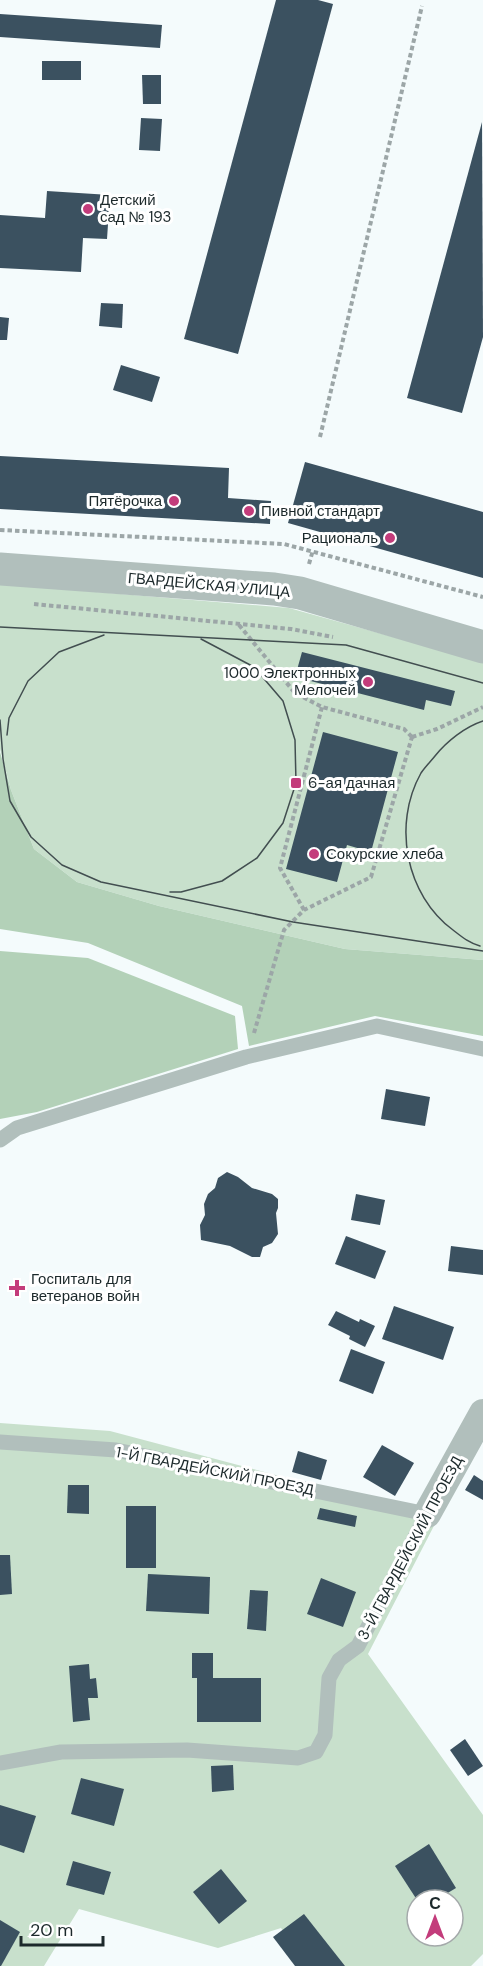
<svg xmlns="http://www.w3.org/2000/svg" width="483" height="1966" font-family="'DM Sans',sans-serif">
  <style>
    .green { fill: #c8e0cc; fill-rule: evenodd }
    .forest { fill: #b3d1b8 }
    .building { fill: #3b5160 }
    .lines { fill: none; stroke-linecap: round; stroke-linejoin: round }
    .path { stroke: #9ca6a7; stroke-width: 4; stroke-dasharray: 4.5 3; stroke-linecap: butt }
    .service { stroke: #b1bfbc; stroke-width: 15 }
    .minor { stroke: #b1bfbc; stroke-width: 28 }
    .tertiary { stroke: #b1bfbc; stroke-width: 33 }
    .tram { stroke: #424e50; stroke-width: 1.5 }
    .poi-dot { fill: #c33c7b; stroke: #fff; stroke-width: 2 }
    .labels { text-anchor: middle; dominant-baseline: central; stroke-width: 6; stroke-linejoin: round; paint-order: stroke }
    .poi-label { font-size: 15px; fill: #1c292b; stroke: #fff; text-anchor: start }
    .street-label { font-size: 15px; fill: #1c292b; stroke: #fff }
  </style>
  <rect width="100%" height="100%" fill="#f4fbfc"/>
  <!-- green -->
  <g class="green">
    <path d="M0 584 289 608 483 662V960L345 949 159 906 77 882 34 849 11 790 0 749Z"/>
    <path d="M0 1423 110 1431 438 1518 368 1654 483 1815V1954L471 1966H308L281 1928 218 1948 79 1909 44 1966H0ZM417 1900H453V1936H417Z"/>
  </g>
  <!-- forest -->
  <g class="forest">
    <path d="M0 752 11 790 34 849 77 882 159 906 345 949 483 960V1036L375 1016 249 1046 242 1006 88 943 0 929Z"/>
    <path d="M0 951 88 958 235 1016 238 1049 37 1112 0 1119Z"/>
  </g>
  <!-- building -->
  <g class="building">
    <path d="M276 0H318L333 4 238 354 184 339Z"/>
    <path d="M0 14 162 25 160 48 0 37Z"/>
    <rect x="42" y="61" width="39" height="19"/>
    <path d="M142 75H161V104H143Z"/>
    <path d="M141 118 162 119 160 151 139 150Z"/>
    <path d="M482 122 483 337 462 413 407 398Z"/>
    <path d="M47 191 110 195 107 239 83 238 81 272 0 268V215L45 218Z"/>
    <path d="M101 303 123 304 122 328 99 326Z"/>
    <path d="M0 317 9 318 7 340H0Z"/>
    <path d="M121 365 160 377 152 402 113 390Z"/>
    <path d="M0 456 229 468 228 498 271 501 270 524 0 509Z"/>
    <path d="M305 462 483 512V578L288 523Z"/>
    <path d="M302 652 455 691 451 706 426 700 424 710 295 677Z"/>
    <path d="M323 732 398 752 371 852 347 845 337 882 286 869Z"/>
    <path d="M386 1089 430 1097 425 1126 381 1119Z"/>
    <path d="M227 1172 238 1177 252 1188 272 1194 278 1199V1208L276 1213 278 1234 272 1243 263 1247 260 1257H252L230 1246 201 1240 200 1225 205 1215 204 1204 208 1194 215 1188 218 1178Z"/>
    <path d="M356 1194 385 1200 380 1225 351 1220Z"/>
    <path d="M346 1236 386 1251 375 1279 335 1264Z"/>
    <path d="M451 1246 483 1250V1275L448 1271Z"/>
    <path d="M394 1306 454 1327 443 1360 382 1339Z"/>
    <path d="M336 1311 359 1322 360 1319 375 1326 365 1347 349 1339 350 1336 328 1325Z"/>
    <path d="M351 1349 385 1362 373 1394 339 1381Z"/>
    <path d="M382 1445 414 1463 395 1496 363 1477Z"/>
    <path d="M298 1451 327 1460 321 1480 292 1472Z"/>
    <path d="M474 1475 483 1481V1500L465 1490Z"/>
    <path d="M68 1485H89V1514L67 1513Z"/>
    <rect x="126" y="1506" width="30" height="62"/>
    <path d="M320 1508 357 1516 355 1527 317 1519Z"/>
    <path d="M0 1555H10L12 1594 0 1595Z"/>
    <path d="M148 1574 210 1577 209 1614 146 1611Z"/>
    <path d="M321 1578 356 1592 343 1627 307 1614Z"/>
    <path d="M250 1590 268 1591 266 1631 247 1629Z"/>
    <path d="M192 1653H213V1678H261V1722H197V1678H192Z"/>
    <path d="M89 1664 90 1679 96 1678 98 1698H88L90 1720 73 1722 69 1666Z"/>
    <path d="M465 1739 483 1766 468 1776 450 1750Z"/>
    <path d="M233 1765 234 1790 212 1792 211 1766Z"/>
    <path d="M81 1778 124 1789 114 1826 71 1814Z"/>
    <path d="M0 1805 36 1816 24 1853 0 1845Z"/>
    <path d="M429 1844 456 1888 436 1900H417L395 1866Z"/>
    <path d="M73 1861 111 1872 104 1895 66 1885Z"/>
    <path d="M221 1869 247 1901 219 1924 193 1892Z"/>
    <path d="M304 1914 345 1966H295L273 1937Z"/>
    <path d="M0 1920 20 1932 1 1966H0Z"/>
  </g>
  <g class="lines">
    <!-- path -->
    <g class="path">
      <path d="M320 437 422 6"/>
      <path d="M0 530 284 544 483 597"/>
      <path d="M309 564 313 550"/>
      <path d="M34 604 291 629 333 637"/>
      <path d="M239 625 295 693 322 707 404 729 412 737"/>
      <path d="M412 737 437 729 483 707"/>
      <path d="M304 910 280 868 322 707"/>
      <path d="M254 1033 284 930 304 910 371 877 412 737"/>
    </g>
    <!-- service -->
    <g class="service">
      <path d="M0 1140 17 1128 246 1057 377 1026 483 1049"/>
      <path d="M0 1442 116 1450 427 1514 358 1646 339 1660 329 1678 325 1735 316 1752 298 1758 187 1750 61 1752 0 1763"/>
    </g>
    <!-- minor -->
    <path class="minor" d="M427 1514 483 1413"/>
    <!-- tertiary -->
    <path class="tertiary" d="M0 569 274 589 300 593 483 647"/>
    <!-- tram -->
    <g class="tram">
      <path d="M0 627 346 645 483 683"/>
      <path d="M0 720 3 759 10 801 31 837 62 865 101 882 293 922 483 951"/>
      <path d="M7 735 9 718 28 681 59 652 104 635"/>
      <path d="M170 892H181L222 881 257 858 283 823 296 783 295 740 283 701 254 667 201 639"/>
      <path d="M480 946C469 943 462 937 453 930 406 895 392 825 421 773 425 767 431 761 435 756 447 741 465 727 483 721"/>
    </g>
  </g>
  <!-- markers -->
  <g class="poi-dot">
    <circle cx="88" cy="209" r="6"/>
    <circle cx="174" cy="501" r="6"/>
    <circle cx="249" cy="511" r="6"/>
    <circle cx="390" cy="538" r="6"/>
    <circle cx="368" cy="682" r="6"/>
    <rect x="290" y="777" width="12" height="12" rx="3"/>
    <circle cx="314" cy="854" r="6"/>
    <path d="M14 1279h6v6h6v6h-6v6h-6v-6h-6v-6h6z"/>
  </g>
  <g class="labels">
    <!-- poi labels -->
    <g class="poi-label">
      <text x="100" y="200">Детский<tspan x="100" dy="17">сад № 193</tspan></text>
      <text x="162" y="501" text-anchor="end">Пятёрочка</text>
      <text x="261" y="511">Пивной стандарт</text>
      <text x="378" y="538" text-anchor="end">Рациональ</text>
      <text x="356" y="673" text-anchor="end">1000 Электронных<tspan x="356" dy="17">Мелочей</tspan></text>
      <text x="308" y="783">6-ая дачная</text>
      <text x="326" y="854">Сокурские хлеба</text>
      <text x="31" y="1279">Госпиталь для<tspan x="31" dy="17">ветеранов войн</tspan></text>
    </g>
    <!-- street labels -->
    <g class="street-label">
      <text transform="translate(209 585) rotate(5)">ГВАРДЕЙСКАЯ УЛИЦА</text>
      <text transform="translate(215 1471) rotate(11)">1-Й ГВАРДЕЙСКИЙ ПРОЕЗД</text>
      <text transform="translate(410 1548) rotate(-62)">3-Й ГВАРДЕЙСКИЙ ПРОЕЗД</text>
    </g>
  </g>
  <!-- north arrow -->
  <g transform="translate(435 1918)"><circle r="28" fill="#ffffff" stroke="#a4a9aa" stroke-width="1.5"/>
  <path d="M0-4.5L10 22L0 15L-10 22Z" fill="#c33c7b"/>
  <text y="-9" font-size="16" font-weight="bold" text-anchor="middle" fill="#1c292b">С</text>
  </g>
  <!-- scale -->
  <path d="M21 1936v9h82v-9" fill="none" stroke="#1c292b" stroke-width="3"/>
  <text x="30" y="1936" font-size="18" fill="#1c292b" stroke="#ffffff" stroke-width="4.5" paint-order="stroke">20 m</text>
</svg>
